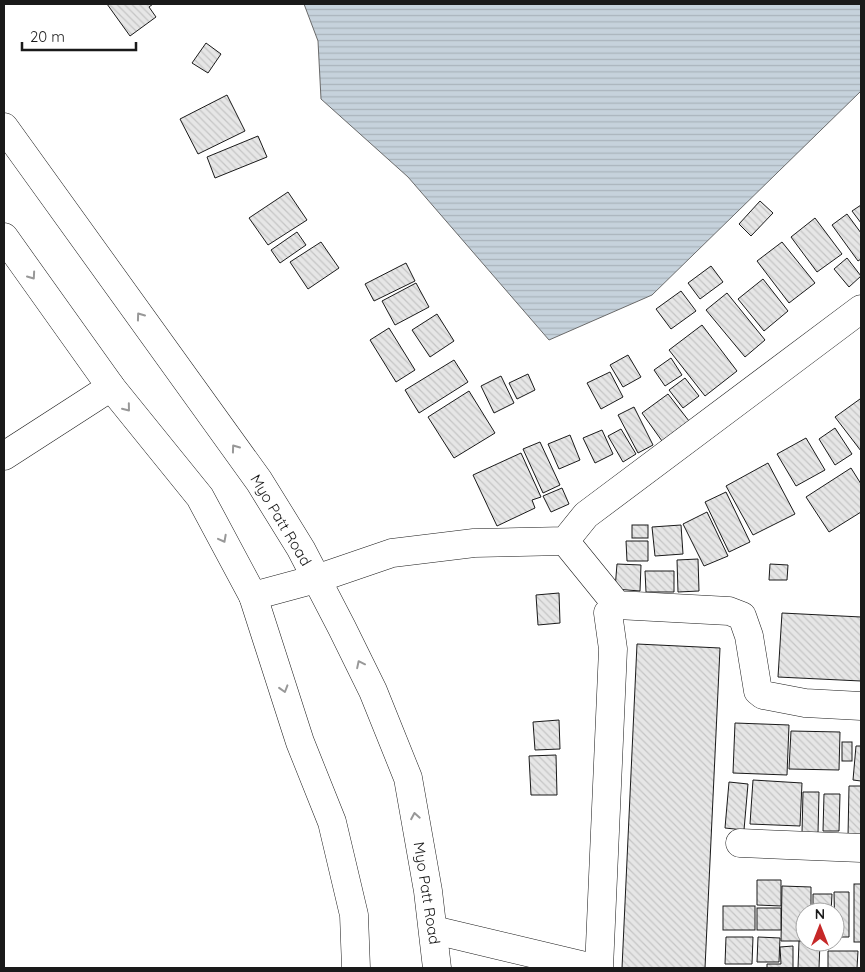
<svg xmlns="http://www.w3.org/2000/svg" width="865" height="972" font-family="Quicksand,sans-serif">
  <style>
    .water { fill: url(#water-rules); stroke: #6a6a6a }
    .building { fill: url(#building-back-hatch); stroke: #1a1a1a }
    .lines { fill: none; stroke-linecap: round; stroke-linejoin: round }
    .street-casing { stroke: #1a1a1a; stroke-width: 29 }
    .secondary-casing { stroke: #1a1a1a; stroke-width: 29 }
    .street { stroke: #fff; stroke-width: 28 }
    .secondary { stroke: #fff; stroke-width: 28 }
    .oneway { stroke: #989898 }
    .labels { text-anchor: middle; dominant-baseline: central; stroke-width: 4; stroke-linejoin: round; paint-order: stroke }
    .street-label { font-size: 15px; fill: #1a1a1a; stroke: #fff }
  </style>
  <defs>
    <pattern id="water-rules" width="6" height="5" patternUnits="userSpaceOnUse" patternTransform="scale(1.25)"><rect width="6" height="5" fill="#c6d2dc"/><path d="M0 2.5h6" fill="none" stroke="#aab4bc"/></pattern>
    <pattern id="building-back-hatch" width="6" height="6" patternUnits="userSpaceOnUse" patternTransform="scale(1.25)"><rect width="6" height="6" fill="#e6e6e6"/><path d="M-1 5l2 2M0 0l6 6M5-1l2 2" fill="none" stroke="#c5c5c5"/></pattern>
  </defs>
  <rect width="100%" height="100%" fill="#fff"/>
  <!-- water -->
  <path class="water" d="M304 4H861V91L652 295 549 340 408 177 321 99 318 41Z"/>
  <!-- building -->
  <g class="building">
    <path d="M107 4H153L149 7 156 17 130 36Z"/>
    <path d="M206 43 221 54 208 73 192 63Z"/>
    <path d="M227 95 245 131 198 154 180 119Z"/>
    <path d="M258 136 267 157 215 178 207 157Z"/>
    <path d="M288 192 307 220 268 245 249 218Z"/>
    <path d="M760 201 773 213 751 236 739 224Z"/>
    <path d="M861 205V223L852 211Z"/>
    <path d="M847 214 861 233V259L858 261 832 225Z"/>
    <path d="M815 218 842 254 817 272 791 237Z"/>
    <path d="M297 232 306 245 280 263 271 250Z"/>
    <path d="M321 242 339 268 308 289 290 262Z"/>
    <path d="M782 242 815 283 789 303 757 261Z"/>
    <path d="M847 258 861 276 849 287 834 269Z"/>
    <path d="M406 263 415 281 374 301 365 284Z"/>
    <path d="M711 266 723 282 700 299 688 283Z"/>
    <path d="M763 279 788 311 764 331 738 299Z"/>
    <path d="M416 283 429 307 395 325 382 301Z"/>
    <path d="M681 291 696 311 671 329 656 309Z"/>
    <path d="M727 293 765 340 745 357 706 310Z"/>
    <path d="M437 314 454 341 430 357 412 330Z"/>
    <path d="M702 325 737 371 705 396 669 350Z"/>
    <path d="M389 328 415 370 396 382 370 340Z"/>
    <path d="M628 355 641 377 623 387 610 365Z"/>
    <path d="M671 358 682 375 665 386 654 370Z"/>
    <path d="M454 360 468 382 419 413 405 390Z"/>
    <path d="M610 372 623 397 601 409 587 383Z"/>
    <path d="M528 374 535 390 517 399 509 383Z"/>
    <path d="M501 376 514 403 494 413 481 386Z"/>
    <path d="M685 378 699 396 683 408 669 390Z"/>
    <path d="M469 391 495 433 454 458 428 417Z"/>
    <path d="M668 394 689 421 662 441 642 413Z"/>
    <path d="M860 399 861 400V451L835 417Z"/>
    <path d="M634 407 653 445 638 453 618 415Z"/>
    <path d="M835 428 852 454 835 465 819 439Z"/>
    <path d="M621 429 636 454 623 462 608 436Z"/>
    <path d="M602 430 613 454 595 463 583 438Z"/>
    <path d="M570 435 580 460 559 469 548 444Z"/>
    <path d="M806 438 825 470 796 486 777 454Z"/>
    <path d="M540 442 560 485 543 493 523 449Z"/>
    <path d="M521 453 541 497 532 500 535 508 497 526 473 475Z"/>
    <path d="M768 463 795 514 753 535 726 486Z"/>
    <path d="M851 468 861 484V512L829 532 806 497Z"/>
    <path d="M562 488 569 504 551 512 543 496Z"/>
    <path d="M726 492 750 542 729 552 705 502Z"/>
    <path d="M707 512 728 556 704 566 683 524Z"/>
    <rect x="632" y="525" width="16" height="13"/>
    <path d="M681 525 683 554 655 556 652 527Z"/>
    <path d="M626 541H648V561H627Z"/>
    <path d="M698 559 699 591 678 592 677 560Z"/>
    <path d="M617 564 641 565 640 591 615 589Z"/>
    <path d="M770 564 788 565 787 580H769Z"/>
    <path d="M645 571H674V592H646Z"/>
    <path d="M559 593 560 623 538 625 536 595Z"/>
    <path d="M782 613 861 617V681L778 677Z"/>
    <path d="M637 644 720 648 705 968H622Z"/>
    <path d="M559 720 560 749 535 750 533 722Z"/>
    <path d="M735 723 789 725 787 775 733 773Z"/>
    <path d="M791 731 840 732 839 770 789 769Z"/>
    <rect x="842" y="742" width="10" height="19"/>
    <path d="M856 746H861V781L853 780Z"/>
    <path d="M556 755 557 795H531L529 756Z"/>
    <path d="M753 780 802 783 800 826 750 824Z"/>
    <path d="M729 782 748 784 744 830 725 828Z"/>
    <path d="M849 786H861V836H848Z"/>
    <path d="M803 792H819L818 833H802Z"/>
    <path d="M824 794H840L839 831H823Z"/>
    <path d="M757 880H781V906L757 905Z"/>
    <rect x="854" y="884" width="7" height="58"/>
    <path d="M782 886 811 887V912H805V941H781Z"/>
    <path d="M834 892H849V937H835Z"/>
    <path d="M813 894H832L831 912H813Z"/>
    <rect x="723" y="906" width="32" height="24"/>
    <rect x="757" y="908" width="24" height="22"/>
    <path d="M726 937H753L752 964H725Z"/>
    <path d="M758 937 780 938 779 962H757Z"/>
    <path d="M799 941 820 942 819 968H798Z"/>
    <path d="M793 946V968H767V964H781L780 947Z"/>
    <path d="M828 951H858L857 968H828Z"/>
  </g>
  <g class="lines">
    <defs>
      <g id="street">
        <path d="M4 456 111 387"/>
        <path d="M565 541 617 605 729 611 742 616 749 636 758 691 763 695 805 703 861 706"/>
        <path d="M253 596 316 579 392 553 474 543 565 541 586 515 861 309"/>
        <path d="M740 843 861 848"/>
        <path d="M434 930 594 968"/>
        <path d="M599 968 613 649 608 613 617 605"/>
      </g>
      <g id="secondary">
        <path d="M4 127 259 481 301 549 342 628 373 691 408 778 428 891 437 968"/>
        <path d="M4 237 111 387 200 497 253 596 300 742 332 822 354 915 356 968"/>
      </g>
    </defs>
    <!-- street casing -->
    <use href="#street" class="street-casing"/>
    <!-- secondary casing -->
    <use href="#secondary" class="secondary-casing"/>
    <!-- street -->
    <use href="#street" class="street"/>
    <!-- secondary -->
    <use href="#secondary" class="secondary"/>
  </g>
  <!-- one-way arrows -->
  <defs><path id="oneway-chevron" d="M-2-3.5L2.5 0L-2 3.5" fill="none" stroke-width="1.6" stroke-linecap="round" stroke-linejoin="round" transform="scale(1.25)"/></defs>
  <g class="oneway">
    <use href="#oneway-chevron" transform="translate(32 276) rotate(55)"/>
    <use href="#oneway-chevron" transform="translate(140 316) rotate(-126)"/>
    <use href="#oneway-chevron" transform="translate(127 408) rotate(51)"/>
    <use href="#oneway-chevron" transform="translate(235 448) rotate(-126)"/>
    <use href="#oneway-chevron" transform="translate(223 539) rotate(62)"/>
    <use href="#oneway-chevron" transform="translate(360 664) rotate(-116)"/>
    <use href="#oneway-chevron" transform="translate(284 689) rotate(73)"/>
    <use href="#oneway-chevron" transform="translate(415 816) rotate(-100)"/>
  </g>
  <g class="labels">
    <!-- street labels -->
    <g class="street-label">
      <text transform="translate(281 520) rotate(59)">Myo Patt Road</text>
      <text transform="translate(427 893) rotate(81)">Myo Patt Road</text>
    </g>
  </g>
  <!-- border -->
  <rect width="865" height="972" fill="none" stroke="#1a1a1a" stroke-width="10"/>
  <!-- north arrow -->
  <g transform="translate(820 927)"><circle r="24" fill="#ffffff" stroke="#a3a3a3"/>
  <path d="M0-4L9 19L0 12L-9 19Z" fill="#c62828"/>
  <text y="-8" font-size="14" font-weight="bold" text-anchor="middle" fill="#1a1a1a">N</text>
  </g>
  <!-- scale -->
  <path d="M22 42v8h114v-8" fill="none" stroke="#1a1a1a" stroke-width="2.5"/>
  <text x="30" y="42" font-size="15" fill="#1a1a1a" stroke="#ffffff" stroke-width="4" paint-order="stroke">20 m</text>
</svg>
